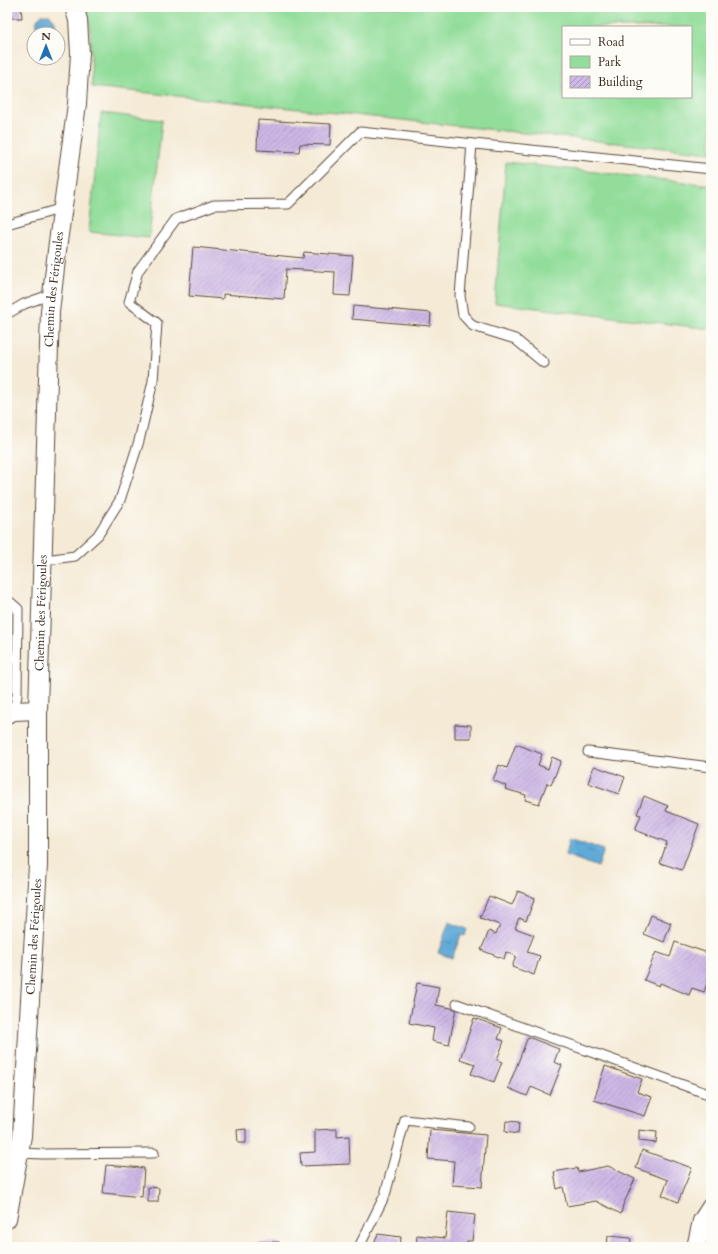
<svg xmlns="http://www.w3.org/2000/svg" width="718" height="1254" font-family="Cardo,serif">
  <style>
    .green { fill: #91dd99; stroke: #66845c; fill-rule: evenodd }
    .water { fill: url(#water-ripples); stroke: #4e6a7b }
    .building { fill: url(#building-hatch) }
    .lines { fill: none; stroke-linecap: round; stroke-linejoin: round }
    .lane-casing { stroke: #574739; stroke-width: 11 }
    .street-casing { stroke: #574739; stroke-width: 20 }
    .lane { stroke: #fff; stroke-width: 9 }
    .street { stroke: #fff; stroke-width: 18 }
    .labels { text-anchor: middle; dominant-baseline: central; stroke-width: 3.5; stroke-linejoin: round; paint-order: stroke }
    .street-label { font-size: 12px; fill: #3b2a1e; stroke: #fdfcf7 }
  </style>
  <defs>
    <pattern id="water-ripples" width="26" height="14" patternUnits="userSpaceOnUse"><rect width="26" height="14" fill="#60aad8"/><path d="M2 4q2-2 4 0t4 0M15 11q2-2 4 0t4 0" fill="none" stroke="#508baf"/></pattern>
    <pattern id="building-hatch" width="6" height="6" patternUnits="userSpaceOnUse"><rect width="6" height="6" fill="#cdb7e6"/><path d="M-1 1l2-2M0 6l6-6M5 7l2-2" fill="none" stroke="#a895ba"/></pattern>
  </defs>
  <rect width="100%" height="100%" fill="#fdfcf7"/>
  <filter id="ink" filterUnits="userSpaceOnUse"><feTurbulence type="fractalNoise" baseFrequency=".025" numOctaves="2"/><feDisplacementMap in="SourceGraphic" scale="8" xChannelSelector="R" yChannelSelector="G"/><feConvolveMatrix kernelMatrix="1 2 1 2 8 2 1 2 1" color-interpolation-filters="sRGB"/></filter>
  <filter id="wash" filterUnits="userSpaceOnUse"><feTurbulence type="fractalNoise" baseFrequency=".012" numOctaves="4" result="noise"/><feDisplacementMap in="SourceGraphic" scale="16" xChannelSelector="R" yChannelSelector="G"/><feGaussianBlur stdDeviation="0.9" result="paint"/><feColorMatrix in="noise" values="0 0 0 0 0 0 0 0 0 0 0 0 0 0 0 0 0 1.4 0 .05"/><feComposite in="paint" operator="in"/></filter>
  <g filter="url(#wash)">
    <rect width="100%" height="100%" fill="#f4ead5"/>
    <!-- green -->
    <g class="green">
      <path d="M85 7H711V153L92 87 90 25ZM563 27H691V97H563Z"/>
      <path d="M101 113 162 120 149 238 89 232Z"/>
      <path d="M506 162 711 185V329L495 303Z"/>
    </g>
    <!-- water -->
    <g class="water">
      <path d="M42 15H50L55 22 56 34H36C35 26 35 20 42 15Z"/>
      <path d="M570 838 604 850 598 867 565 855Z"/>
      <path d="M449 922 467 929 465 936 461 935 452 958 438 953Z"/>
    </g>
    <g id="blocks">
      <!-- building -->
      <g class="building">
        <path d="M7 7H21L22 18H7Z"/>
        <path d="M258 120 331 124 330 145 300 144 299 152 257 150Z"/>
        <path d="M193 247 303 258 304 252 353 256 350 296 334 295 335 272 286 269 284 299 223 294V299L189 296Z"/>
        <path d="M353 306 431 313 430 326 352 319Z"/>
        <path d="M455 724 471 725V738H455Z"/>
        <path d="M516 744 542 754 538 765 548 769 552 757 561 761 551 785 547 783 539 804 525 800 526 795 505 789 506 786 493 780 499 765 507 768Z"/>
        <path d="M594 766 625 777 619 794 588 783Z"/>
        <path d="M644 796 668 806 666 811 699 824 682 870 660 863 667 842 635 830 641 815 637 814Z"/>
        <rect x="7" y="862" width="3" height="14"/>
        <path d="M518 891 535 898 526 921 519 918 515 928 534 935 527 952 540 956 534 975 512 967 516 956 506 952 504 959 481 950 489 931 496 934 500 925 480 918 489 896 512 905Z"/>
        <path d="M651 915 671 923 664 942 644 934Z"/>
        <path d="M675 942 711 954V971L704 992 692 988 689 995 660 983 659 986 644 980 656 952 670 957Z"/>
        <path d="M417 983 439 987 436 1005 456 1009 449 1045 432 1041 434 1028 409 1023Z"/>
        <path d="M474 1018 502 1028 498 1039 504 1041 497 1060 502 1062 494 1082 471 1074 475 1064 460 1059Z"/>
        <path d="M528 1037 559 1049 554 1062 562 1065 550 1095 531 1087 527 1096 508 1088Z"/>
        <path d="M605 1066 642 1079 637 1092 652 1097 645 1116 594 1100Z"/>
        <path d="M506 1121 519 1122 518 1134 505 1132Z"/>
        <path d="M246 1129V1143H238L237 1130Z"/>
        <path d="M337 1129V1137L349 1136 350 1164 301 1166 300 1153 315 1152V1130Z"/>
        <path d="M430 1130 486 1135 482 1187 452 1185 454 1161 428 1159Z"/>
        <path d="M639 1130 657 1132 656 1143 639 1141Z"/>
        <path d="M642 1150 692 1168 678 1202 662 1195 668 1180 636 1168Z"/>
        <path d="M106 1165 144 1168 142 1197 103 1193Z"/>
        <path d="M608 1166 635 1179 623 1205 621 1214 596 1201 567 1206 563 1187 557 1189 554 1172 577 1168 578 1172Z"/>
        <path d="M148 1187 159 1188 158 1202H148Z"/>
        <path d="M448 1212 475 1215 472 1241H467L466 1247H416L417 1235 445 1238Z"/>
        <path d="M378 1234 401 1237 400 1247H372Z"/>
        <path d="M608 1236 631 1238 630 1247H607Z"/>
        <rect x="258" y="1242" width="21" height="5"/>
      </g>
    </g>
  </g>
  <g filter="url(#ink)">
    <use href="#blocks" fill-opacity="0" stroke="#574739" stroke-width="1"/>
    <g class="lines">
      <defs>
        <g id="lane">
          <path d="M472 144 460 296 463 315 473 326 515 339 544 363"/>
          <path d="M7 224 63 208"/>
          <path d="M7 314 24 304 52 294"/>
          <path d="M42 559H53L75 556 98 535 120 500 139 441 153 381 157 323 129 302 138 271 176 219 214 205 288 204 360 132 711 169"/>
          <path d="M7 602H10L18 609 17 695 14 711"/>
          <path d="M588 752 711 767"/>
          <path d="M457 1004 711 1095"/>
          <path d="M19 1153 43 1154 154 1153"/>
          <path d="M359 1247 385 1195 405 1120 469 1127"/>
        </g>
        <g id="street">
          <path d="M7 714 14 711 38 710"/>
          <path id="s1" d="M7 1219 22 1136 38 865V710L50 312 58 242 77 104 80 53 78 20 74 7"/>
          <path d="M696 1247 702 1221 711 1207"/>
        </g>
      </defs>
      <!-- lane casing -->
      <use href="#lane" class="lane-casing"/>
      <!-- street casing -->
      <use href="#street" class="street-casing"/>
      <!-- lane -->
      <use href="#lane" class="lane"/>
      <!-- street -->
      <use href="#street" class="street"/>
    </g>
  </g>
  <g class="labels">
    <!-- street labels -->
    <g class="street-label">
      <text stroke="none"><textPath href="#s1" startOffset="932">Chemin des Férigoules</textPath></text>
      <text stroke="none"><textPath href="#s1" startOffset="608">Chemin des Férigoules</textPath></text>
      <text stroke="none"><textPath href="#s1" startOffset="284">Chemin des Férigoules</textPath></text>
    </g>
  </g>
  <!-- margin -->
  <rect width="718" height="1254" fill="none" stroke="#fdfcf7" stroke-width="24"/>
  <!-- legend -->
  <rect x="562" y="26" width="130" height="72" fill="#fdfcf7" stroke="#afa8a0"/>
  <rect x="570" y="39" width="20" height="6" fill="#ffffff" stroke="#afa8a0"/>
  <text x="598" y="46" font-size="12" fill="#3b2a1e">Road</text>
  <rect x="570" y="56" width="20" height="12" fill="#91dd99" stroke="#afa8a0"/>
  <text x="598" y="66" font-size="12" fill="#3b2a1e">Park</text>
  <rect x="570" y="76" width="20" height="12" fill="url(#building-hatch)" stroke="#afa8a0"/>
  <text x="598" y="86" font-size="12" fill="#3b2a1e">Building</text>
  <!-- north arrow -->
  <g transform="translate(46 46)"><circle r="19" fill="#fdfcf7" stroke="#afa8a0"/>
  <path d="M0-3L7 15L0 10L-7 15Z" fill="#1f6fb2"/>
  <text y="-6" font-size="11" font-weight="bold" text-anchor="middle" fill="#3b2a1e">N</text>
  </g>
</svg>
